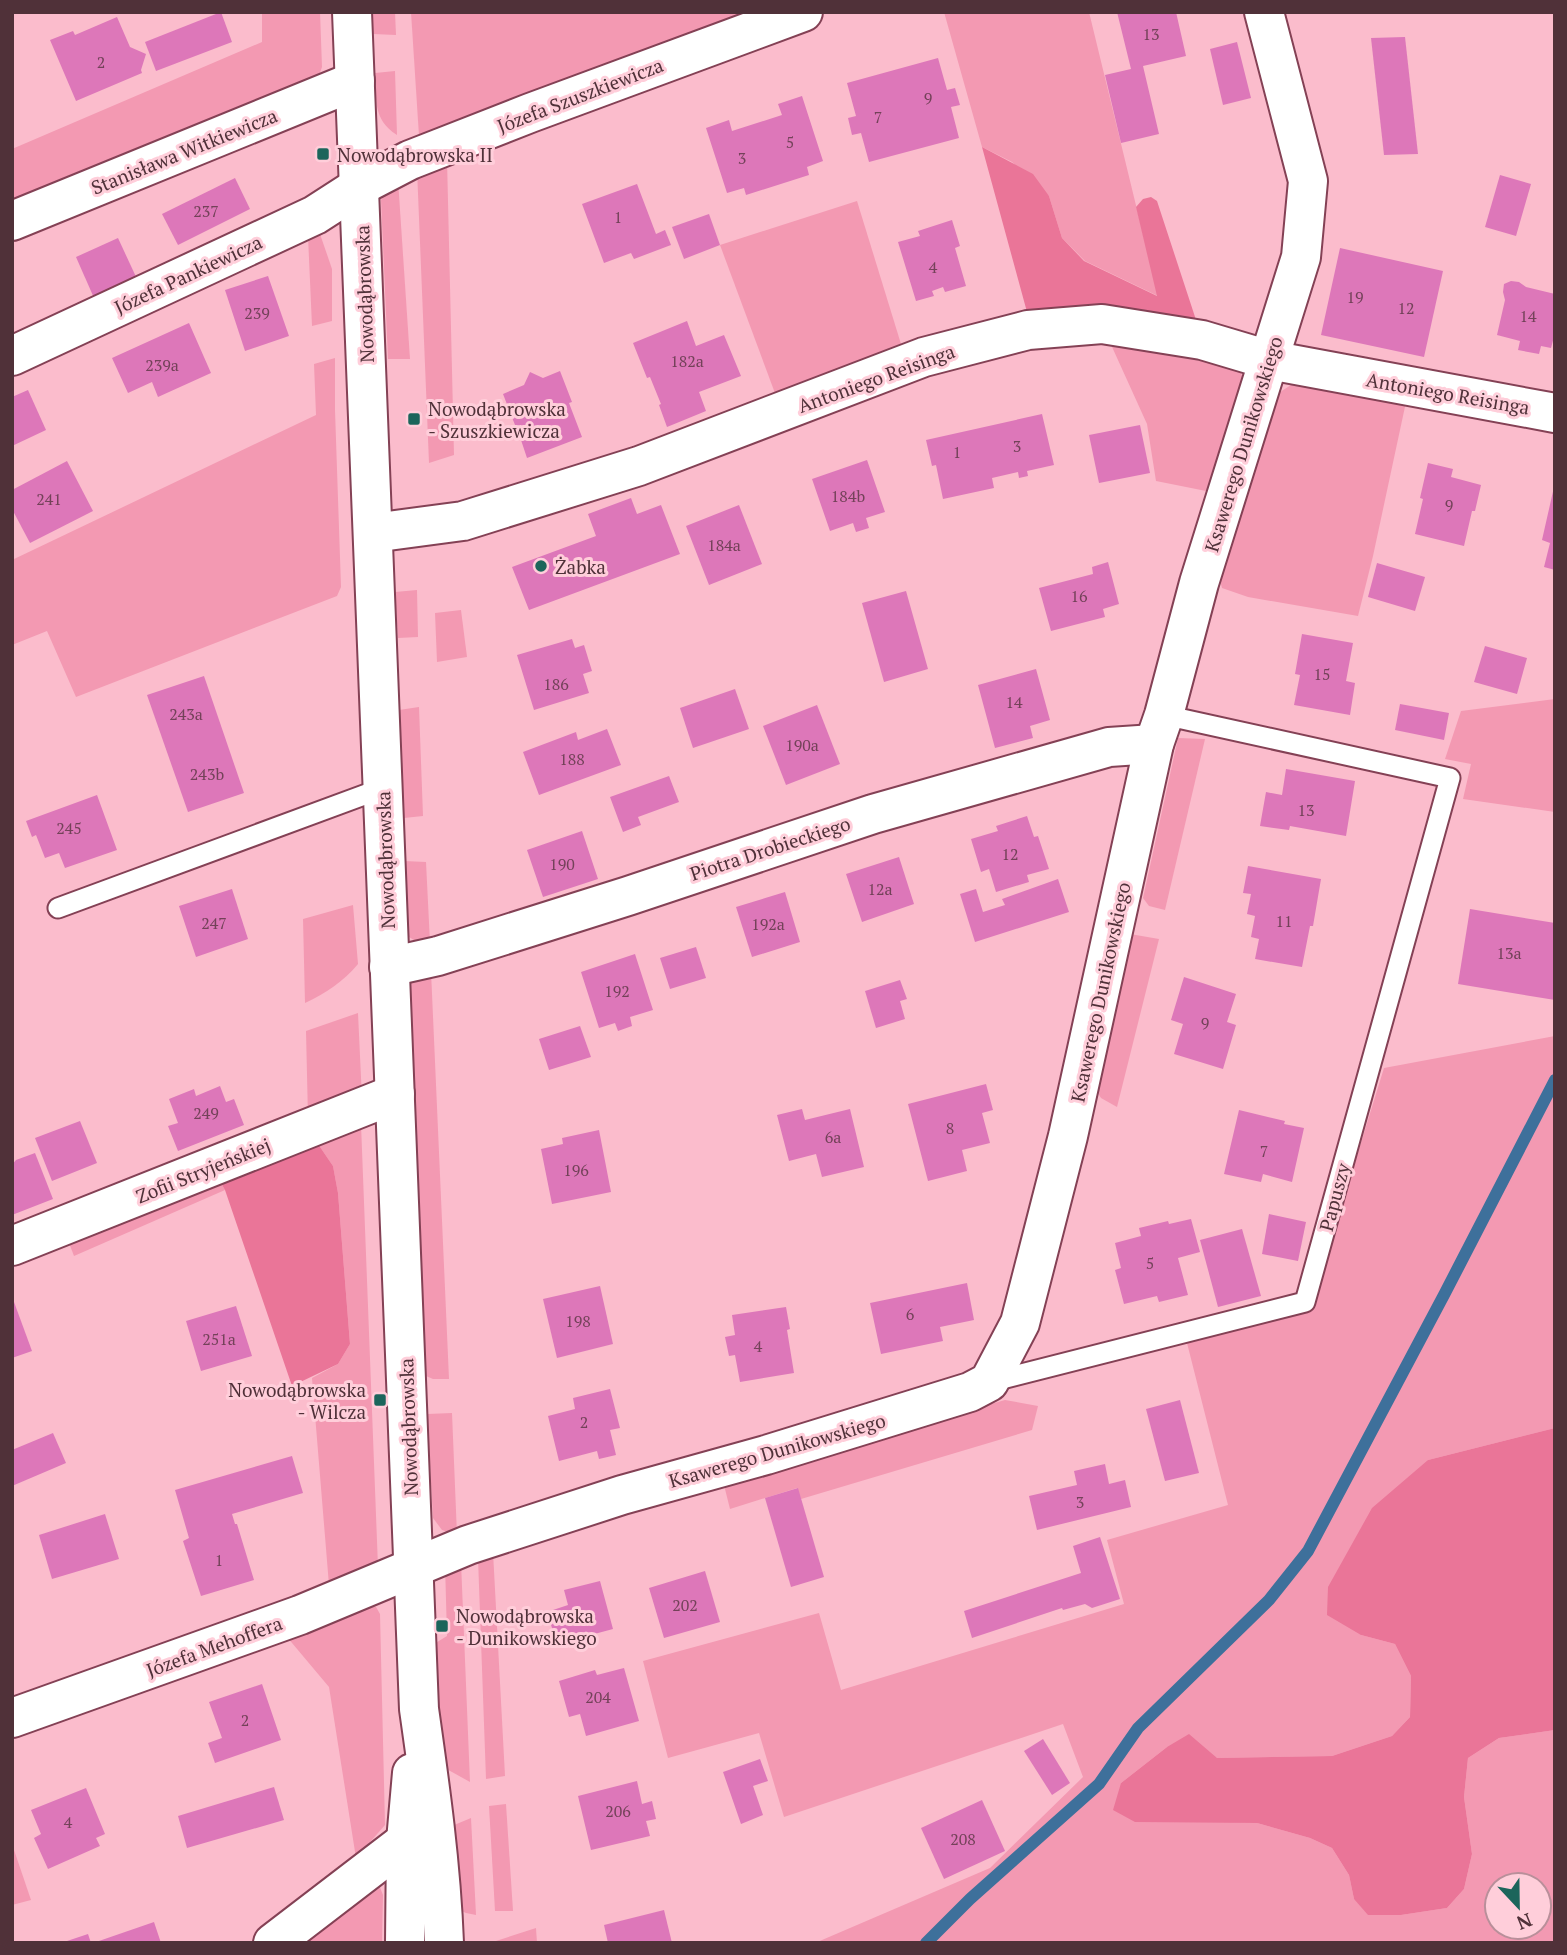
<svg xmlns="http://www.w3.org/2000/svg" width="1567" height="1955" font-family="'PT Serif',serif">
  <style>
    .green { fill: #f399b2; fill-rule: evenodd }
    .forest { fill: #ea7598 }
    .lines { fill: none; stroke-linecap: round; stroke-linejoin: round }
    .stream { stroke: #3e709b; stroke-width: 12 }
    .building { fill: #dd77b9 }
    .lane-casing { stroke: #844155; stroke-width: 23 }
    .street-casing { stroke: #844155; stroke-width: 42 }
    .secondary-casing { stroke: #844155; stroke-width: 42 }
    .lane { stroke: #fff; stroke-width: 19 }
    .street { stroke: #fff; stroke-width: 38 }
    .secondary { stroke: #fff; stroke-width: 38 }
    .poi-dot { fill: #1c655b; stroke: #ffceda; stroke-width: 2.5 }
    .labels { text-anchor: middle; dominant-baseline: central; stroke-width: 6; stroke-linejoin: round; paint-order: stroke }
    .number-label { font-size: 16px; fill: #734259 }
    .street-label { font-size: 19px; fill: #503139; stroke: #ffceda }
    .poi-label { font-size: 19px; fill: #503139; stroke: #ffceda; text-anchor: start }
  </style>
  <rect width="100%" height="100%" fill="#fbbccc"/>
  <!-- green -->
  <g class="green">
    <path d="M262 12H320L322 67 318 78 12 213V149L262 42Z"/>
    <path d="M372 12H395L396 35 373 34Z"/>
    <path d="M411 12H753L419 136Z"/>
    <path d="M944 12H1089L1158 296 1085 261 1062 238 1049 196 1012 162 982 147Z"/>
    <path d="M395 71 397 135C372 119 377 99 375 73Z"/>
    <path d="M447 159 454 455 429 463 417 169Z"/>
    <path d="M398 180 410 359H388L381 200 389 188Z"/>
    <path d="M857 201 905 357 779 404 720 245Z"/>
    <path d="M320 234 332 269V321L312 326 308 236Z"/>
    <path d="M1108 338 1237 364 1243 378 1242 396 1206 491 1156 481 1147 424Z"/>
    <path d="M335 358V410L341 587 337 596 76 697 47 631 12 645V560L316 415 314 364Z"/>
    <path d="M1310 382 1406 402 1373 556 1358 616 1248 597 1222 588 1218 573 1274 396 1291 385Z"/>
    <path d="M417 590 418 637 398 638 395 592Z"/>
    <path d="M461 610 467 657 437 662 435 613Z"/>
    <path d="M1555 699V812L1463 799 1471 764 1445 759 1461 711Z"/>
    <path d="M419 707 423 816 404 818 399 710Z"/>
    <path d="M1178 738 1205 739 1165 910 1149 906 1143 898Z"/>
    <path d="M404 861 426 862 430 943H419L409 937Z"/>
    <path d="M353 905 358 964C343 982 326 993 305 1003L303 919Z"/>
    <path d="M1130 934 1159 939 1117 1107 1101 1098 1093 1085Z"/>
    <path d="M431 971 449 1379H433L426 1376 410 980Z"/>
    <path d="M358 1013 362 1099 308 1118 306 1031Z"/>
    <path d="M1555 1036V1428L1428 1460 1361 1635 1395 1644 1411 1676 1410 1717 1392 1736 1332 1756 1217 1758 1167 1747 1121 1783 1203 1821 1257 1823 1310 1838 1332 1848 1349 1875 1354 1899 1401 1915 1447 1908 1464 1889 1472 1854 1464 1797 1468 1758 1499 1738 1555 1730V1943H815L990 1868 1083 1777 1063 1724 784 1817 759 1733 668 1758 643 1661 819 1613 841 1690 1124 1604 1107 1540 1228 1505 1187 1343 1310 1308 1384 1068ZM1497 1885H1539V1927H1497Z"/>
    <path d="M361 1124 378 1567 329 1585 312 1378 338 1364 350 1344 338 1193 333 1166 318 1144Z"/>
    <path d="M216 1174 225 1190 74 1256 66 1235Z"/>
    <path d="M1005 1400 1038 1406 1032 1430 801 1499 797 1488 730 1509 723 1481Z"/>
    <path d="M452 1413 457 1535 442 1530 433 1518 427 1414Z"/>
    <path d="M493 1552 505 1776 486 1779 478 1558Z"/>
    <path d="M461 1562 470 1782 443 1767 434 1644 447 1636 445 1564Z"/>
    <path d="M361 1606 376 1607 380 1614 385 1825 356 1858 329 1687 287 1637Z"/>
    <path d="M506 1804 513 1911H495L489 1806Z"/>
    <path d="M471 1818 476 1915 466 1913 455 1908 447 1828Z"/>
    <path d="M12 1844 31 1900 12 1905Z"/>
    <path d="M379 1885 383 1895 382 1943H306L333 1907Z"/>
    <path d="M536 1928 537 1943H496V1941Z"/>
  </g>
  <!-- forest -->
  <g class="forest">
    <path d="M982 147 1033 174 1049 196 1062 238 1084 261 1157 296 1136 207 1143 199 1151 197 1157 201 1198 326 1027 312Z"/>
    <path d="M318 1144 333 1166 338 1193 350 1344 338 1364 292 1386 225 1190 216 1174Z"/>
    <path d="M1555 1428V1730L1499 1738 1468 1758 1464 1797 1472 1854 1464 1889 1447 1908 1401 1915H1368L1354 1899 1349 1875 1332 1848 1310 1838 1257 1823 1135 1822 1113 1810 1121 1783 1167 1747 1189 1734 1217 1758 1332 1756 1392 1736 1410 1717 1411 1676 1395 1644 1361 1635 1327 1615 1328 1587 1372 1508 1428 1460Z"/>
  </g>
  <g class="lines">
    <!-- stream -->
    <path class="stream" d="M926 1943 970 1899 1099 1784 1138 1728 1269 1600 1308 1551 1445 1293 1555 1080"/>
  </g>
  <!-- building -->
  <g class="building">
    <path d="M221 12 232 42 156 71 145 42Z"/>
    <path d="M1117 12H1176L1186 56 1143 66 1159 134 1121 143 1105 75 1131 69Z"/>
    <path d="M117 17 130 47 146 54 141 70 142 73 76 101 50 40 73 31 75 35Z"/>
    <path d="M1405 37 1418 154 1384 155 1371 38Z"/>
    <path d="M1237 42 1251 98 1223 105 1210 49Z"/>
    <path d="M938 58 947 90 955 88 960 105 951 107 959 138 869 162 861 133 852 135 848 118 856 116 847 83Z"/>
    <path d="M802 96 823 161 807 167 809 175 746 195 744 188 727 193 706 128 729 120 732 131 782 115 778 104Z"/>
    <path d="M1500 175 1531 184 1516 236 1485 227Z"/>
    <path d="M235 178 250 209 178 245 162 214Z"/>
    <path d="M637 184 656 234 665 230 671 245 634 259 631 253 604 263 582 204Z"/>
    <path d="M709 214 720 245 684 259 672 227Z"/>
    <path d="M952 220 960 246 955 248 966 286 945 292 943 287 932 291 934 296 916 301 898 242 920 236 918 231Z"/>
    <path d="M118 238 137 279 94 298 76 257Z"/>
    <path d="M1340 248 1443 271 1424 357 1321 335Z"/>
    <path d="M268 276 289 336 245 351 225 290Z"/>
    <path d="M1511 281 1519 282 1526 287 1555 294V333L1551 348 1541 346 1539 354 1518 350 1520 341 1497 335 1505 300 1503 292 1504 284Z"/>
    <path d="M687 321 696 346 724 335 741 376 699 392 706 411 667 427 659 405 661 404 650 377 647 378 633 343Z"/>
    <path d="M189 323 211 373 158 397 152 382 128 393 112 358Z"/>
    <path d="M560 371 572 402 569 403 582 437 527 458 520 437 512 433 515 425 503 394 524 385 530 372 543 378Z"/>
    <path d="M28 390 46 430 12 446V397Z"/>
    <path d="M1042 414 1054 465 1027 471 1028 476 1019 478 1018 472 992 478 994 488 943 499 936 465 932 466 926 440Z"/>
    <path d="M1140 425 1150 473 1099 483 1089 435Z"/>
    <path d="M867 460 885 512 866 518 869 528 856 532 853 523 830 531 812 479Z"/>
    <path d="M67 461 93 511 30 543 12 509V490Z"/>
    <path d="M1428 463 1453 469 1451 477 1481 485 1475 511H1472L1464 546 1415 534 1423 499 1420 498Z"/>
    <path d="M1554 487H1555V570L1544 567 1550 543 1542 540Z"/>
    <path d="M631 498 637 514 661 505 680 554 529 610 512 567 596 536 588 514Z"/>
    <path d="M739 505 762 564 709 585 686 526Z"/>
    <path d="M1108 562 1119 604 1103 609 1105 617 1051 631 1039 588 1093 574 1092 567Z"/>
    <path d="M1377 563 1425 577 1415 611 1368 597Z"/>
    <path d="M906 591 928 669 884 682 862 603Z"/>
    <path d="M1302 634 1353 643 1346 681 1355 683 1350 715 1294 705 1300 675 1295 674Z"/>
    <path d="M572 639 575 648 584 645 592 671 583 674 589 693 534 710 517 655Z"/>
    <path d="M1485 646 1527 658 1517 694 1474 682Z"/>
    <path d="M1036 669 1050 720 1030 726 1033 738 995 748 978 685Z"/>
    <path d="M204 676 244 793 188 812 147 695Z"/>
    <path d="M735 689 749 729 693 748 680 708Z"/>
    <path d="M1400 704 1449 713 1444 740 1395 730Z"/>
    <path d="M817 705 840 764 786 785 763 726Z"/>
    <path d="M607 729 621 765 539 795 523 752 576 732 578 740Z"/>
    <path d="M1286 769 1355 781 1346 836 1290 826 1289 830 1260 826 1266 792 1282 795Z"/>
    <path d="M669 776 679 802 638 817 641 825 623 832 610 797Z"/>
    <path d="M97 795 117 850 65 868 59 853 45 858 36 835 32 837 26 821Z"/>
    <path d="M1027 816 1034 837 1038 836 1049 869 1027 875 1029 882 996 892 989 869 981 872 971 839 998 831 996 826Z"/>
    <path d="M582 831 598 879 543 897 527 850Z"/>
    <path d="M899 857 914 904 862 922 846 874Z"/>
    <path d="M1248 866 1321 879 1313 926H1310L1302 967 1255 959 1259 939 1251 937 1255 916 1247 914 1251 894 1243 893Z"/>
    <path d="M1058 879 1069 912 975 942 960 894 976 889 983 912 1005 905 1002 899Z"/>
    <path d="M232 889 248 939 196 957 179 906Z"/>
    <path d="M785 892 800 942 752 957 736 907Z"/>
    <path d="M1470 909 1555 923V1000L1458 984Z"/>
    <path d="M696 947 706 978 670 989 660 958Z"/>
    <path d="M635 954 653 1010 630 1017 632 1026 618 1031 615 1023 599 1028 581 972Z"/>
    <path d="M1184 977 1236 994 1227 1022 1236 1025 1223 1069 1174 1054 1183 1024 1171 1020Z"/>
    <path d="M900 980 907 999 900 1001 905 1019 876 1028 865 991Z"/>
    <path d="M580 1026 591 1057 549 1070 539 1039Z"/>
    <path d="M986 1084 993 1110 982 1113 990 1143 962 1150 967 1171 928 1181 908 1104Z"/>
    <path d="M220 1086 226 1102 234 1099 244 1125 178 1151 168 1126 178 1123 169 1099 194 1089 196 1096Z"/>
    <path d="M802 1109 805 1120 850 1109 864 1167 822 1177 816 1154 789 1161 777 1115Z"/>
    <path d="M1239 1110 1285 1121 1284 1124 1304 1128 1292 1182 1263 1174 1261 1182 1224 1174Z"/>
    <path d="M80 1121 97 1163 52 1181 35 1138Z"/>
    <path d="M599 1130 611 1192 552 1204 541 1149 563 1144 562 1138Z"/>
    <path d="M35 1153 53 1199 12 1215V1165L16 1160Z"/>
    <path d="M1269 1214 1306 1222 1298 1261 1262 1254Z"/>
    <path d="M1191 1219 1200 1252 1178 1258 1188 1295 1159 1302 1157 1296 1124 1304 1115 1270 1121 1268 1115 1243 1141 1236 1139 1228 1168 1221 1169 1224Z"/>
    <path d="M1242 1229 1261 1296 1218 1307 1200 1240Z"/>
    <path d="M967 1283 974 1320 940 1327 943 1341 881 1354 870 1303Z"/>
    <path d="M600 1286 613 1344 557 1358 543 1299Z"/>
    <path d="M14 1302 32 1351 12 1358V1303Z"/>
    <path d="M236 1306 252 1356 201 1371 186 1321Z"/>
    <path d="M786 1307 790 1329 787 1330 794 1373 740 1382 735 1355 729 1356 725 1337 735 1335 732 1315Z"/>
    <path d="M610 1389 620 1428 610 1430 616 1455 599 1459 597 1451 559 1461 548 1416 575 1409 573 1398Z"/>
    <path d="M1180 1400 1199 1473 1165 1481 1146 1409Z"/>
    <path d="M53 1433 66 1463 12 1486V1450Z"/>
    <path d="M292 1456 303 1493 232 1514 235 1524H237L254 1580 201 1596 183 1541 189 1538 175 1490Z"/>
    <path d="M1105 1464 1109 1484 1125 1480 1131 1507 1037 1530 1029 1496 1077 1485 1074 1471Z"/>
    <path d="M798 1488 824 1577 791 1587 765 1498Z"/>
    <path d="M105 1514 119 1559 52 1579 39 1535Z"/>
    <path d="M1100 1537 1120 1599 1092 1608 1085 1604 1063 1610 1062 1608 972 1638 964 1611 1081 1573 1073 1546Z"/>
    <path d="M705 1571 720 1622 664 1638 649 1588Z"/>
    <path d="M600 1581 613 1629 557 1644 547 1612 568 1605 564 1590Z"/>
    <path d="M624 1668 639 1721 586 1736 580 1714 569 1717 559 1681 595 1670 597 1675Z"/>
    <path d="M262 1684 281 1740 215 1763 208 1743 222 1738 209 1702Z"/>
    <path d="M1043 1739 1070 1783 1052 1795 1024 1751Z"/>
    <path d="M760 1759 768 1781 753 1786 763 1815 741 1824 723 1772Z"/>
    <path d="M637 1781 642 1804 652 1801 656 1819 646 1821 650 1836 591 1850 578 1796Z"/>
    <path d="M274 1787 284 1820 187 1848 178 1816Z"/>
    <path d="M86 1788 105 1834 96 1838 100 1846 48 1869 34 1838 41 1834 31 1810Z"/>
    <path d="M982 1800 1005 1851 944 1879 921 1828Z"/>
    <path d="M664 1910 672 1943H608L604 1925Z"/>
    <path d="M154 1922 161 1943H96V1942Z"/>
    <path d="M88 1934 91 1943H64V1942Z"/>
  </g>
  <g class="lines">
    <defs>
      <g id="lane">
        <path d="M58 908 383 788"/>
        <path d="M990 1382 1305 1302 1450 778 1164 715"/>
      </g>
      <g id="street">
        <path d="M12 221 355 81"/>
        <path d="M12 356 315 215 360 186 410 160 530 113 803 12"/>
        <path d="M373 533 463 521 639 466 924 357 1028 330 1102 324 1202 340 1269 360 1555 413"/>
        <path d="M389 967 438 956 628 896 873 814 1109 747 1154 744"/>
        <path d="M12 1246 395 1094"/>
        <path d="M12 1718 300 1615 468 1545 622 1495 766 1455 970 1392 989 1382 1020 1323 1068 1136 1154 744 1164 715 1199 583 1301 257 1308 181 1264 12"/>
        <path d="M273 1943 406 1841"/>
      </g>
      <g id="secondary">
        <path d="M352 12 419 1709C430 1786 441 1864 444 1943"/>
        <path d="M405 1943 406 1841 412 1773"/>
      </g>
    </defs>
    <!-- lane casing -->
    <use href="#lane" class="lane-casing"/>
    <!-- street casing -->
    <use href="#street" class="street-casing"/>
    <!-- secondary casing -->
    <use href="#secondary" class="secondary-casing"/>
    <!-- lane -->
    <use href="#lane" class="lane"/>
    <!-- street -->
    <use href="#street" class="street"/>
    <!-- secondary -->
    <use href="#secondary" class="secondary"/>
  </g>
  <!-- markers -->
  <g class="poi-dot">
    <rect x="316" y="147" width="14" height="14" rx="3.5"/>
    <rect x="407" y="412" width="14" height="14" rx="3.5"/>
    <circle cx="541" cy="566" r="7"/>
    <rect x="373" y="1393" width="14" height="14" rx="3.5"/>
    <rect x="435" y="1619" width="14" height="14" rx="3.5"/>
  </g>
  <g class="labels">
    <!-- number labels -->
    <g class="number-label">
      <text x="1151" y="34">13</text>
      <text x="101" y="62">2</text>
      <text x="928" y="98">9</text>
      <text x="878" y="117">7</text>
      <text x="790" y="142">5</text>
      <text x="742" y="158">3</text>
      <text x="206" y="211">237</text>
      <text x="618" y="217">1</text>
      <text x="933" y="267">4</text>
      <text x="1355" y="297">19</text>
      <text x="1406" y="308">12</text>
      <text x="257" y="313">239</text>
      <text x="1528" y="316">14</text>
      <text x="687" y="361">182a</text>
      <text x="162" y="365">239a</text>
      <text x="1017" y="446">3</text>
      <text x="957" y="452">1</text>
      <text x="848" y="496">184b</text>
      <text x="49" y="499">241</text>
      <text x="1449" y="505">9</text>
      <text x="724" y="545">184a</text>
      <text x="1079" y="596">16</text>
      <text x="1322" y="674">15</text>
      <text x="556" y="684">186</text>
      <text x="1014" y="702">14</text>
      <text x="186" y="714">243a</text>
      <text x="802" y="745">190a</text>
      <text x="572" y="759">188</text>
      <text x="207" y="774">243b</text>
      <text x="1306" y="810">13</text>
      <text x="69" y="828">245</text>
      <text x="1010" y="854">12</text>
      <text x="562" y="864">190</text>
      <text x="880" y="889">12a</text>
      <text x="1284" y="921">11</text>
      <text x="214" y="923">247</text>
      <text x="768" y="924">192a</text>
      <text x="1509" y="953">13a</text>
      <text x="617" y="991">192</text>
      <text x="1205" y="1023">9</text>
      <text x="206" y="1113">249</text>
      <text x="950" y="1128">8</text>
      <text x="833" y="1137">6a</text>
      <text x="1264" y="1151">7</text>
      <text x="576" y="1170">196</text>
      <text x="1150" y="1263">5</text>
      <text x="910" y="1314">6</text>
      <text x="578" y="1321">198</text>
      <text x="219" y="1339">251a</text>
      <text x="758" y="1346">4</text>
      <text x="584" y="1422">2</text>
      <text x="1080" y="1502">3</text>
      <text x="219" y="1560">1</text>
      <text x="685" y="1605">202</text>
      <text x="598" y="1697">204</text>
      <text x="245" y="1720">2</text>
      <text x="618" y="1811">206</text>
      <text x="68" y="1822">4</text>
      <text x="963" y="1839">208</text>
    </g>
    <!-- street labels -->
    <g class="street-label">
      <text transform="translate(580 95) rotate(-21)">Józefa Szuszkiewicza</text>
      <text transform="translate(184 151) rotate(-22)">Stanisława Witkiewicza</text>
      <text transform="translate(188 274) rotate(-25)">Józefa Pankiewicza</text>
      <text transform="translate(364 294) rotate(-92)">Nowodąbrowska</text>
      <text transform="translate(876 378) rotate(-20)">Antoniego Reisinga</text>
      <text transform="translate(1448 393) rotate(10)">Antoniego Reisinga</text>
      <text transform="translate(1243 444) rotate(-73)">Ksawerego Dunikowskiego</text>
      <text transform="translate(770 848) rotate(-18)">Piotra Drobieckiego</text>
      <text transform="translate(385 860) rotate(-92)">Nowodąbrowska</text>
      <text transform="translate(1100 992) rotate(-78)">Ksawerego Dunikowskiego</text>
      <text transform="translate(203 1170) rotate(-22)">Zofii Stryjeńskiej</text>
      <text transform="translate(1334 1197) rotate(-75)">Papuszy</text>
      <text transform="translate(408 1427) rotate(-92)">Nowodąbrowska</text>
      <text transform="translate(777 1450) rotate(-16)">Ksawerego Dunikowskiego</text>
      <text transform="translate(214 1646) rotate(-20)">Józefa Mehoffera</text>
    </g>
    <!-- poi labels -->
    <g class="poi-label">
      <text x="337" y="154">Nowodąbrowska II</text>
      <text x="428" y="408">Nowodąbrowska<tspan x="428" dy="22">- Szuszkiewicza</tspan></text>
      <text x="555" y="566">Żabka</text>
      <text x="366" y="1389" text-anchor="end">Nowodąbrowska<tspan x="366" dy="22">- Wilcza</tspan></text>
      <text x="456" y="1615">Nowodąbrowska<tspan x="456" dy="22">- Dunikowskiego</tspan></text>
    </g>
  </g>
  <!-- border -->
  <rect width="1567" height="1955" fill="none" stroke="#503139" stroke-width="28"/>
  <!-- north arrow -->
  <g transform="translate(1518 1906) rotate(158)"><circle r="33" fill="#ffceda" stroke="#b98f9a" stroke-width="2"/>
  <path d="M0-5L12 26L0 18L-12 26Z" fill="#1c655b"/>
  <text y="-10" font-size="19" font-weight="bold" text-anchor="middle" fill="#503139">N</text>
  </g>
</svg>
